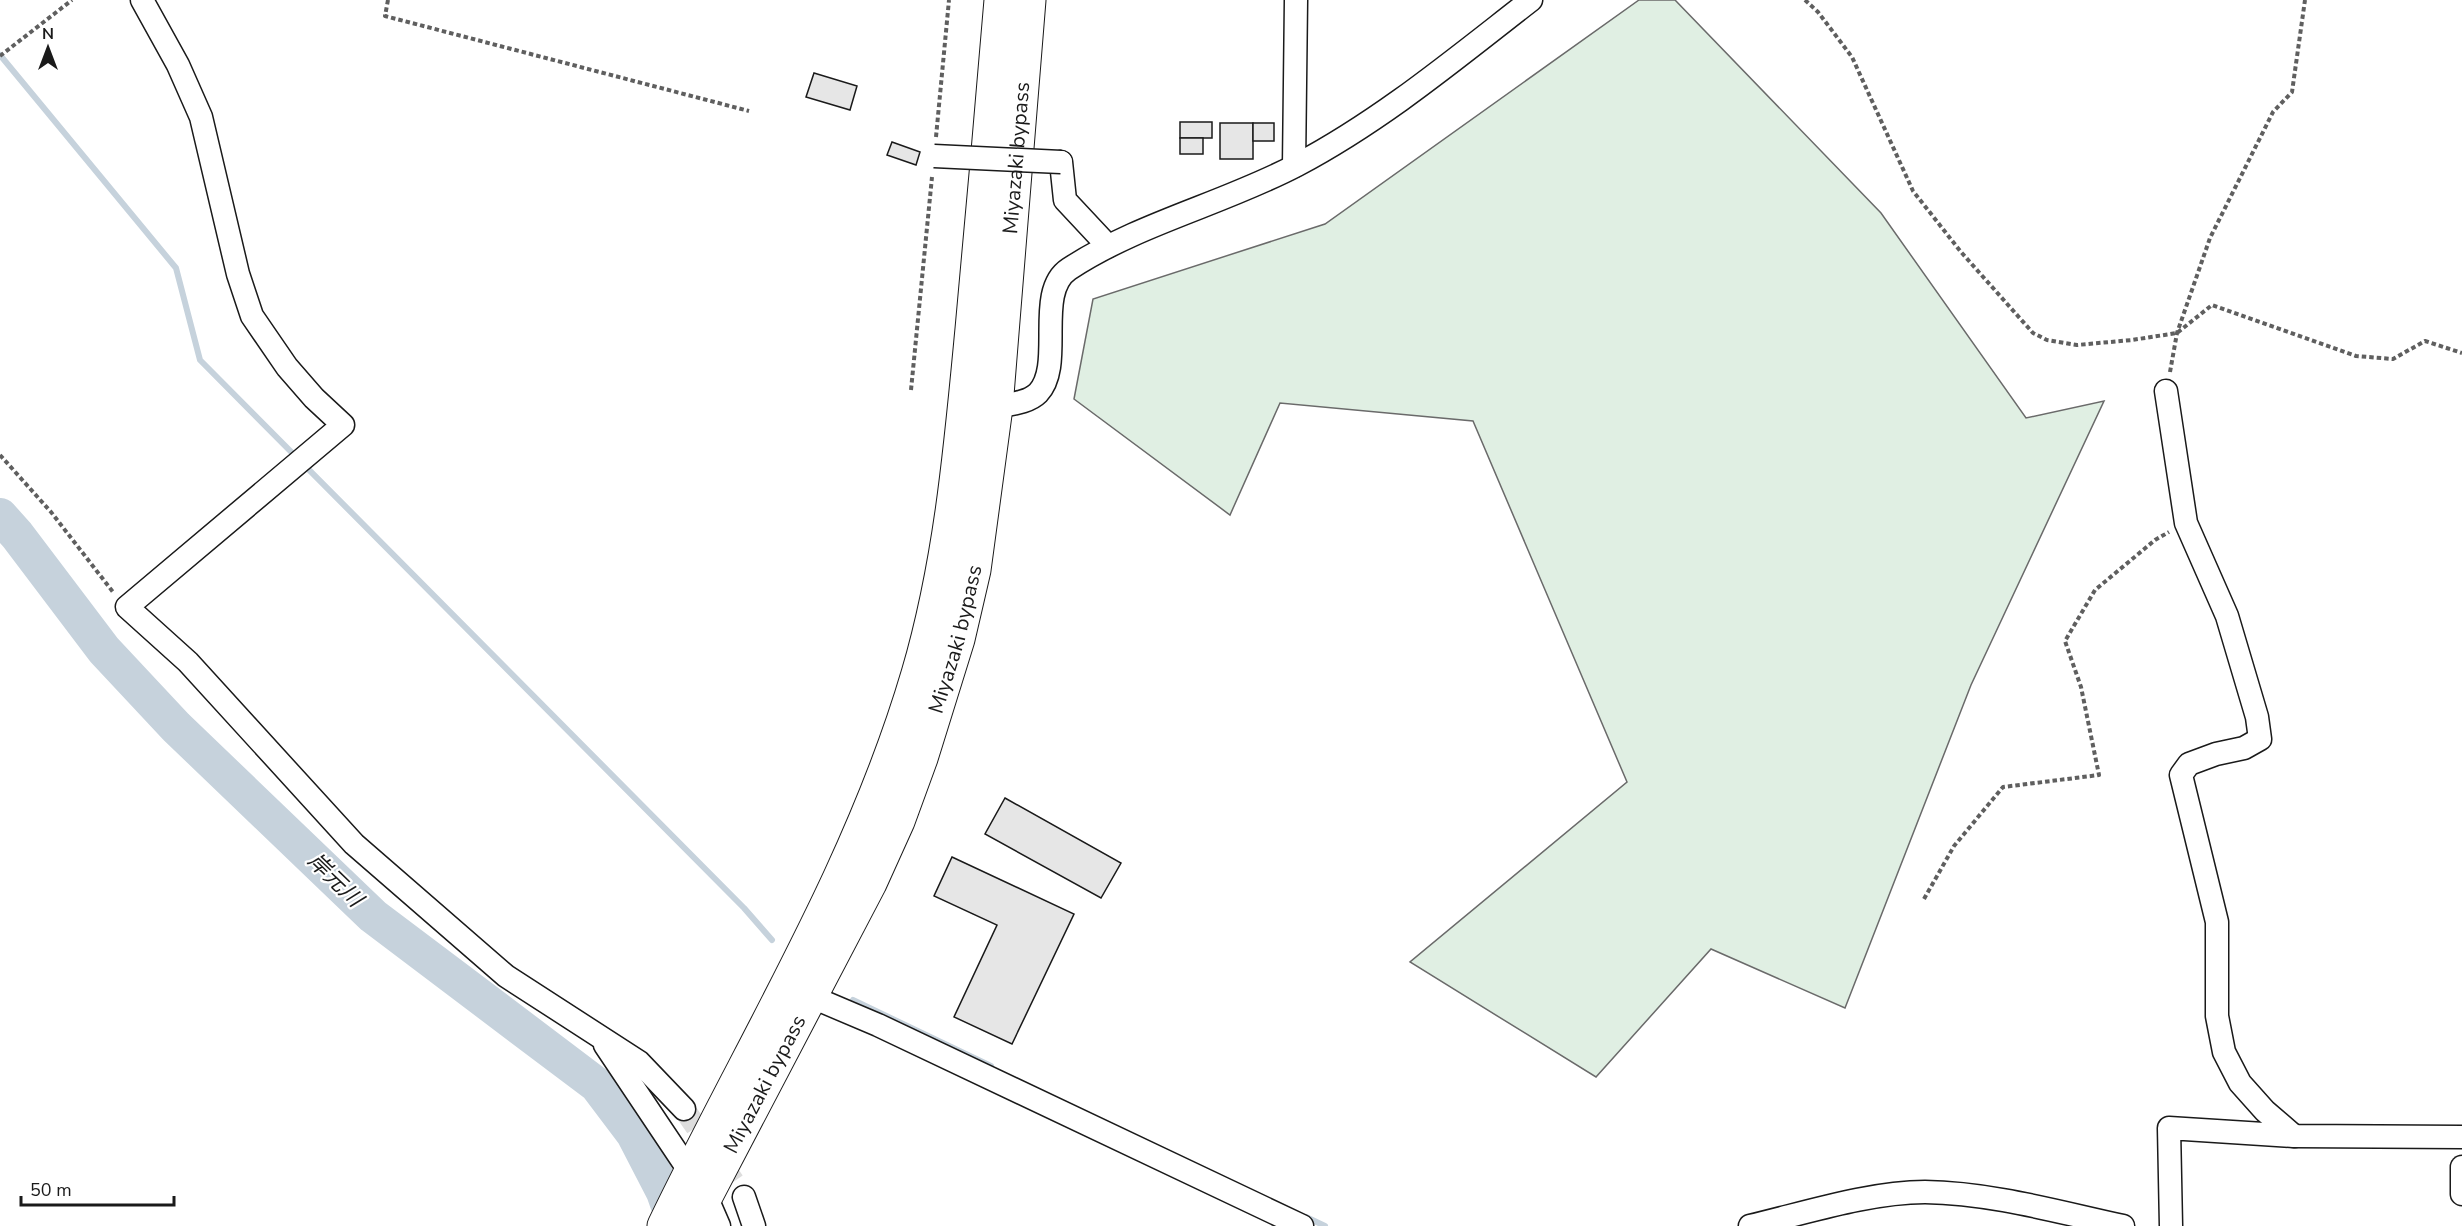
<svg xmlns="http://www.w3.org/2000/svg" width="2462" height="1226" font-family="'Nunito Sans','Noto Sans JP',sans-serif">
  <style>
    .green { fill: #e0efe3; stroke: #6a6a6a; stroke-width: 1.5 }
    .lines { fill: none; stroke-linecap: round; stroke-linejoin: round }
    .stream { stroke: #c6d2dc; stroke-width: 6 }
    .river { stroke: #c6d2dc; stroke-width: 36 }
    .building { fill: #e6e6e6; stroke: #1a1a1a; stroke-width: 1.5 }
    .minor-tunnel { stroke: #ddd; stroke-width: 22; stroke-dasharray: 22 11; stroke-linecap: butt }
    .minor-casing { stroke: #1a1a1a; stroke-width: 25 }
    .highway-casing { stroke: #1a1a1a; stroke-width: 35 }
    .path { stroke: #5f5f5f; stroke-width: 4; stroke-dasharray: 4.5 3; stroke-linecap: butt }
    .minor { stroke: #fff; stroke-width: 22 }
    .highway { stroke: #fff; stroke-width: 33 }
    .minor-bridge-casing { stroke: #1a1a1a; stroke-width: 25; stroke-linecap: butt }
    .minor-bridge { stroke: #fff; stroke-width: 22 }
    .labels { text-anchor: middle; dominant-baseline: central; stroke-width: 4.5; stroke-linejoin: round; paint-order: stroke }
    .street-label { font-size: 21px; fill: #1a1a1a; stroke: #fff }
    .water-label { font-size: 22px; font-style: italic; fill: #1a1a1a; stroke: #fff }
  </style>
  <rect width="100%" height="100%" fill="#fff"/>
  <!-- green -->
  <path class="green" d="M1639 0H1675L1881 213 2026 418 2104 401 1971 685 1845 1008 1711 949 1596 1077 1410 962 1627 782 1473 421 1280 403 1230 515 1074 399 1093 299 1325 224Z"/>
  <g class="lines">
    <!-- stream -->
    <g class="stream">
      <path d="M0 55 176 268 200 360 744 908 772 940"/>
      <path d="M853 1000 991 1066"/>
      <path d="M1306 1217 1325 1226"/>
    </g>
    <!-- river -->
    <path class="river" d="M0 516 17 535 104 650 176 727 373 916 597 1085 634 1134 664 1192 676 1226"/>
  </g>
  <!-- building -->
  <g class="building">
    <path d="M814 73 857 86 850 110 806 97Z"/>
    <rect x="1180" y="122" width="32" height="16"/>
    <rect x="1220" y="123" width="33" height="36"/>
    <rect x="1253" y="123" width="21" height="18"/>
    <rect x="1180" y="138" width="23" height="16"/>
    <path d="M892 142 920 152 916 165 887 155Z"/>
    <path d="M1005 798 1121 863 1101 898 985 834Z"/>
    <path d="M952 857 1074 914 1012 1044 954 1017 997 925 934 896Z"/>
  </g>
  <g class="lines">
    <!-- minor-tunnel -->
    <path class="minor-tunnel" d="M684 1109 744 1197"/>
    <defs>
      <g id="minor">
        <path d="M142 0 178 65 201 117 238 274 252 316 287 367 314 398 343 425 127 607 188 662 354 844 506 976 639 1062 684 1109"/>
        <path d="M1061 162 1065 200 1108 246"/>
        <path d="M1294 166 1296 0"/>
        <path d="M2166 391 2186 523 2227 616 2257 717 2260 739 2244 748 2216 754 2189 764 2181 775 2217 922V1016L2224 1052 2240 1083 2265 1111 2294 1136"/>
        <path d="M996 407C1010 404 1028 403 1038 393 1065 365 1034 292 1069 269 1139 223 1223 204 1297 165 1382 120 1455 59 1531 0"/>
        <path d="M798 991 878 1025 1302 1226"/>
        <path d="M605 1045 706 1196 719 1226"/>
        <path d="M2462 1167V1194"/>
        <path d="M744 1197 754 1226"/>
        <path d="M1750 1226C1805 1213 1870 1192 1925 1192 1992 1193 2058 1212 2123 1226"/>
        <path d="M2171 1226 2169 1128 2294 1136 2462 1137"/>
      </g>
      <g id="highway">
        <path d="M664 1226C752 1043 860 871 918 674 951 562 961 445 972 329 982 219 992 110 1001 0"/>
        <path id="s1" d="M693 1226 706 1196 870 883 898 821 921 758 958 639 974 570 996 407 1029 0"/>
      </g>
    </defs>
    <!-- minor casing -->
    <use href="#minor" class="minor-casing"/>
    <!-- highway casing -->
    <use href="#highway" class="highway-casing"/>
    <!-- path -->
    <g class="path">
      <path d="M388 0 385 16 749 111"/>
      <path d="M1805 0 1818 12 1852 57 1913 191 1961 252 2033 333 2047 340 2077 345 2132 340 2177 333 2212 305 2356 356 2393 359 2425 341 2462 353"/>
      <path d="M0 56 72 0"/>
      <path d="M936 137 949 0"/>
      <path d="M2170 372 2177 333 2210 238 2273 112 2292 92 2305 0"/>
      <path d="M911 390 932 177"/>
      <path d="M0 455 51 512 113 592"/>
      <path d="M1924 899 1954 846 2003 787 2099 775 2081 687 2065 641 2095 590 2155 540 2169 532"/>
    </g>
    <!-- minor -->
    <use href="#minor" class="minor"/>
    <!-- highway -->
    <use href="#highway" class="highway"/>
    <defs>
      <path id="minor-bridge" d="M934 156 1061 162"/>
    </defs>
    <!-- minor-bridge casing -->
    <use href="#minor-bridge" class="minor-bridge-casing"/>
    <!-- minor-bridge -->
    <use href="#minor-bridge" class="minor-bridge"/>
  </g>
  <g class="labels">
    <!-- street labels -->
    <g class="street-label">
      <text stroke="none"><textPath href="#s1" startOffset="1131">Miyazaki bypass</textPath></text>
      <text stroke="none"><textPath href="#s1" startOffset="645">Miyazaki bypass</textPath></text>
      <text stroke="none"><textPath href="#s1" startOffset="159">Miyazaki bypass</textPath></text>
    </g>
    <!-- water labels -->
    <g class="water-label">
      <text transform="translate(335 880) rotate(44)">岸元川</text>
    </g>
  </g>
  <!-- north arrow -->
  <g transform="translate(48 48)" stroke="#ffffff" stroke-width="4.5" paint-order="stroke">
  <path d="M0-4.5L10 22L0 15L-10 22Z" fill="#1a1a1a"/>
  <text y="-9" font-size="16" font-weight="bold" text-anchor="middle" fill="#1a1a1a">N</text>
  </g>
  <!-- scale -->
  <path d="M21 1196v9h153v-9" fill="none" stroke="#1a1a1a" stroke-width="3"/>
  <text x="30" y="1196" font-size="18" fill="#1a1a1a" stroke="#ffffff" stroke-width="4.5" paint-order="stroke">50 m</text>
</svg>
